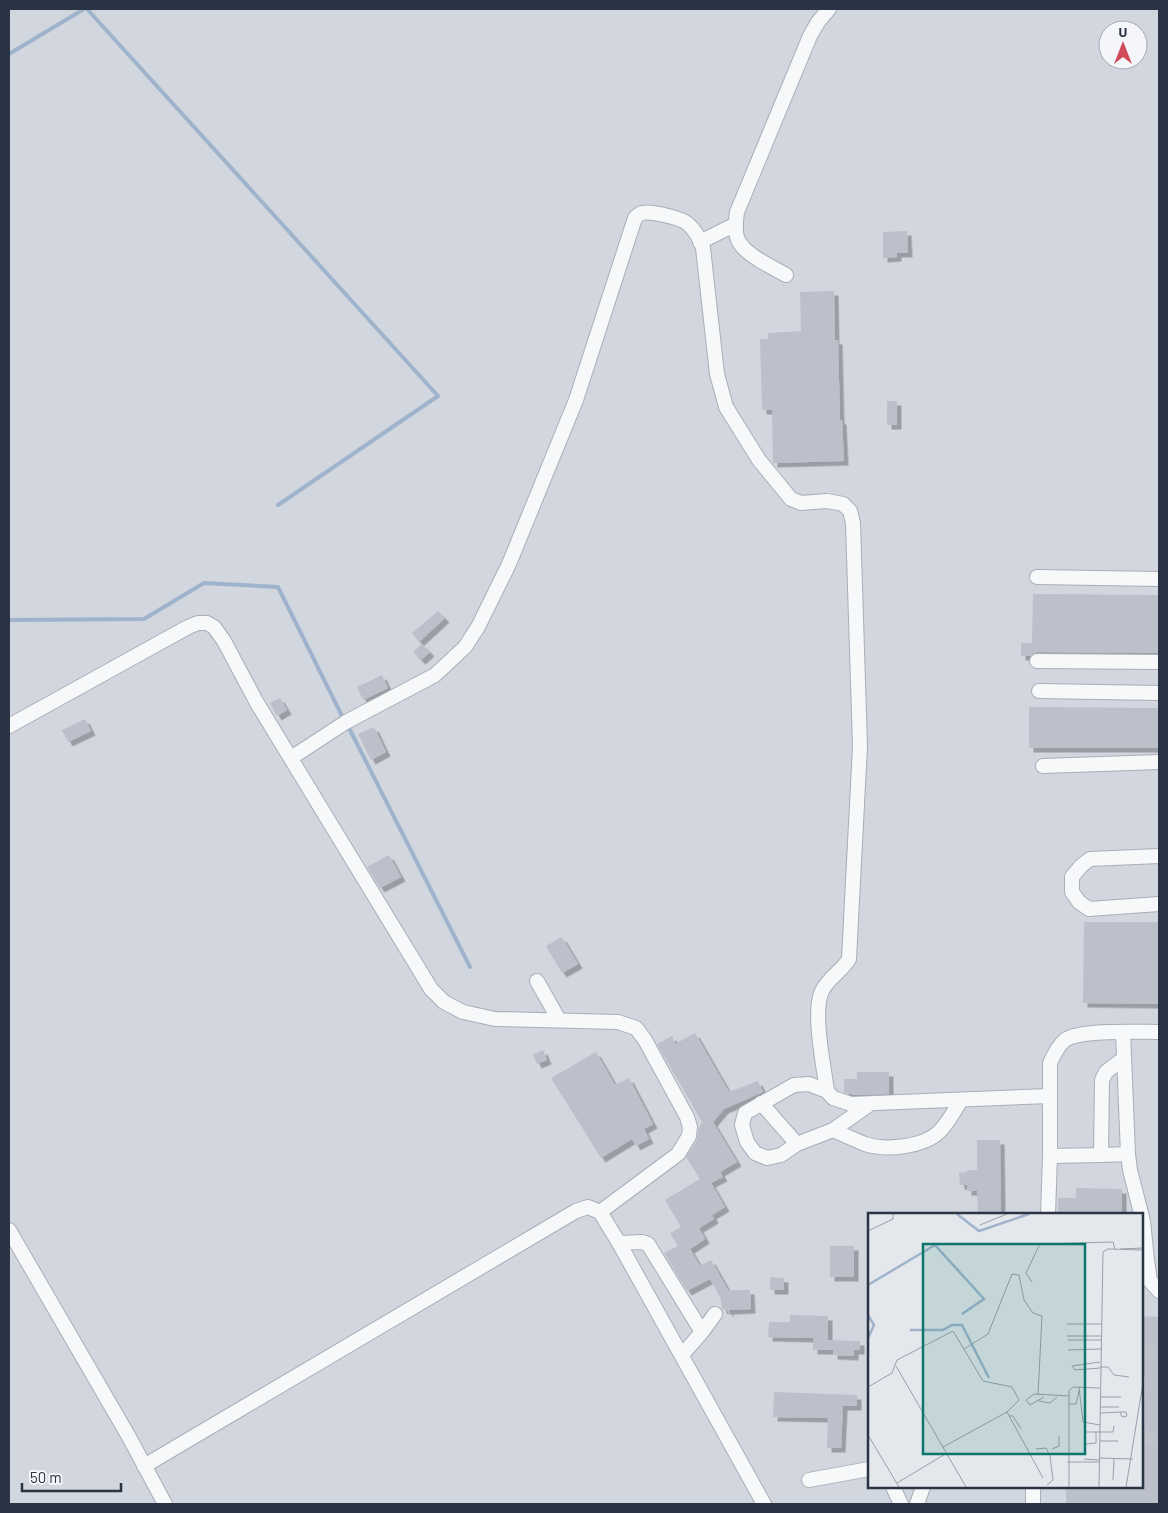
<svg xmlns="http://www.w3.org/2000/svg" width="1168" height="1513" font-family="Barlow,sans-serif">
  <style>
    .built { fill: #d2d6de; fill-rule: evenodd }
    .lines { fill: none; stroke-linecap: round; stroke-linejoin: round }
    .stream { stroke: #9fb4cc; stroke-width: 4 }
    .building { fill: #bbc0ca; filter: url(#shadow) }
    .minor-tunnel { stroke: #bfc3cb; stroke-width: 14; stroke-dasharray: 14 7; stroke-linecap: butt }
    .minor-casing { stroke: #a9aeb7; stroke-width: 16 }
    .minor { stroke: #f7f8fa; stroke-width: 14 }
    .inset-river { fill: none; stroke: #9fb4cc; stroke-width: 2.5 }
    .inset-road { fill: none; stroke: #9a9fa9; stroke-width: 1 }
    .view { fill: #0f766e; fill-opacity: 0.15; stroke: #0f766e; stroke-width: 2.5 }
    .inset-edge { fill: none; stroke: #2b3445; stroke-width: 2.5 }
  </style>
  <defs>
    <filter id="shadow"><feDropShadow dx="4.5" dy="4.5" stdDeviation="0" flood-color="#0004"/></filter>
  </defs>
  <rect width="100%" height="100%" fill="#e4e7ec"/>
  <!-- built -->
  <path class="built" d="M9 9H1159V1504H9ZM1108 30H1138V60H1108ZM869 1214H1142V1487H869Z"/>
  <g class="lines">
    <!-- stream -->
    <g class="stream">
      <path d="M87 9 438 396 278 505"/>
      <path d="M9 54 84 9"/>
      <path d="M9 620 144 619 204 583 278 587 344 720"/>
      <path d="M348 726 470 967"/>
    </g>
  </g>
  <!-- building -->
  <g class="building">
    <path d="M907 231 908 253H897V257L883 258V232Z"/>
    <path d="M834 291 835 340H838L840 420H842L844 461 773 463 772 410H762L760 339H768V333L801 331 800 292Z"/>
    <rect x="887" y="401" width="10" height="24"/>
    <path d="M1033 594 1159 595V653L1037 652 1030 656H1021V643H1032Z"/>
    <path d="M438 611 445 618 419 642 412 633Z"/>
    <path d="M422 644 430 652 421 660 413 652Z"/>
    <path d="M382 675 388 688 363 700 357 687Z"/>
    <path d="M280 698 287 710 277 716 270 703Z"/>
    <path d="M1029 707 1159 708V748H1029Z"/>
    <path d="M85 719 91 731 68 742 62 730Z"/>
    <path d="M374 727 386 752 371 760 358 734Z"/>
    <path d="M389 855 401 877 380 888 367 867Z"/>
    <path d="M1084 922H1159V1004L1083 1003Z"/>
    <path d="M562 937 578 964 562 973 546 946Z"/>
    <path d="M695 1033 729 1092 758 1081 763 1092 724 1109 713 1122 737 1162 720 1172 723 1177 711 1183 725 1207 712 1215 714 1219 699 1228 705 1239 690 1249 700 1266 711 1260 728 1290H750L751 1309 729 1310 730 1314 727 1310 722 1309 721 1299 710 1279 687 1291 664 1253 678 1246 670 1233 681 1227 665 1200 700 1179 686 1157 697 1140 699 1127 702 1122 657 1044 672 1036 675 1044Z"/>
    <path d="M543 1050 547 1060 537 1064 533 1055Z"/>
    <path d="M596 1052 615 1085 629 1078 653 1124 644 1129 649 1139 636 1146 632 1139 601 1158 551 1078Z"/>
    <path d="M857 1072H889V1094L857 1095 844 1093V1079H857Z"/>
    <path d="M977 1140H1000L1001 1204 1000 1214H978L977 1191H967V1185H960L959 1173 967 1172V1170H977Z"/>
    <path d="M1076 1188 1122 1189V1214H1058V1198H1076Z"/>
    <rect x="830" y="1246" width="24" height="31"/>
    <path d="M770 1277 784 1278V1290H770Z"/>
    <path d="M790 1315 828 1316V1340L860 1341V1350H854V1356L833 1355V1350H813V1338L768 1337 769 1322H790Z"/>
    <path d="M1142 1316 1158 1317 1159 1504 1066 1503V1487H1142V1431H1144L1145 1376H1142Z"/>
    <path d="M774 1392 857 1395V1406H843L841 1448H827L828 1418 773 1417Z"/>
  </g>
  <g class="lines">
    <!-- minor-tunnel -->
    <g class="minor-tunnel">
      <path d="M1142 1352H1159"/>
      <path d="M1142 1439 1159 1438"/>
    </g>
    <defs>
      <g id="minor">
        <path d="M700 242 736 224"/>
        <path d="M786 275C772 267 745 255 738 240 734 231 736 221 737 212L810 36 818 22 829 9"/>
        <path d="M1037 577 1159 579"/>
        <path d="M1037 661 1159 662"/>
        <path d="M1039 691 1159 693"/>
        <path d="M9 726 188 627 198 623H207L214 627 224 641 257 703 431 989 444 1002 463 1012 495 1019 618 1022 636 1028 645 1040 687 1117 690 1127 689 1136 678 1154 600 1212"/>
        <path d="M291 758 346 722 435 675 465 647 478 627 509 564 576 400 635 218C637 216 639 214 642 213 651 211 682 218 688 224 696 231 700 239 703 248L717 374 726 407 759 460 791 499 801 503 827 501 843 504 850 511 853 523 860 746 849 959C842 971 828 978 822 991 812 1012 824 1067 827 1091"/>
        <path d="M1043 766 1159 762"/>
        <path d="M1159 856 1090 859 1081 866 1072 877V892L1079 902 1089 909 1159 904"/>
        <path d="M537 981 559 1020"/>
        <path d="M1123 1032 1128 1154 1130 1170 1143 1221 1147 1260 1150 1281 1159 1291"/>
        <path d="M761 1103 797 1144"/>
        <path d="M870 1104 833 1130 797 1144 781 1155 767 1158 755 1153 747 1142 742 1125 745 1113 794 1085 809 1084 827 1091 833 1098 851 1104 1050 1096"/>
        <path d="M833 1130C844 1135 855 1140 865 1144 886 1151 923 1147 939 1132 948 1123 955 1110 961 1100"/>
        <path d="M1101 1155 1128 1154"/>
        <path d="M1050 1156 1101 1155 1102 1080 1106 1072 1124 1058"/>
        <path d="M1048 1214 1050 1156V1063C1054 1054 1058 1046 1065 1040 1080 1029 1139 1032 1159 1032"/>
        <path d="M9 1230 129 1437 165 1504"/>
        <path d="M619 1243 642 1242 648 1244 702 1332"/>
        <path d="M682 1355 702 1332 715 1314"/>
        <path d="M144 1466 576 1211 588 1207 600 1212 619 1243 764 1504"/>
        <path d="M809 1480 869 1469"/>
        <path d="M893 1487 901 1504"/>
        <path d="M917 1504 923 1487"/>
        <path d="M1033 1504V1487"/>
      </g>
    </defs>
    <!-- minor casing -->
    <use href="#minor" class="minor-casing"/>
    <!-- minor -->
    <use href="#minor" class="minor"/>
  </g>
  <!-- overview -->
  <g transform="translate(868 1213)">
    <rect width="275" height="275" fill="#e4e7ec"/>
    <path class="inset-river" d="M89 1 111 18 161 1M0 72 67 32 116 86 94 101M0 102 6 112 0 125M42 117H75L84 112H94L121 165"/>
    <path class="inset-road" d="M112 12 139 1M0 18 25 6V1M252 36 275 35M164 69 158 60 172 31 245 29 247 36M199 111H233M199 123H233M200 127H233M96 136 120 121 144 61 151 62 156 87 165 100 174 103 170 182M200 137 233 136M28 153 98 274M232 154H240L246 162 261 164M232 155 207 157 204 153 232 149M0 174 24 160 29 147 85 118 115 168 144 174 151 187 139 199 75 234M211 174 215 209 232 212M176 184 162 192 158 187 166 181 201 183M232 184H253M171 188 182 190 189 184M201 191H208L211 178M232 194H251M139 199 175 265M232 200 252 199H258L259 203 254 204 252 199M141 203H145L153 216M216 219H245L246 213M0 222 31 274M232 228H250M216 231 228 230V219M168 236 178 235 182 243 185 267 179 272M184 236 191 233V223M232 245 265 246M216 246 232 247M199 249H232M245 267 246 246M29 270 79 240M201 274V178L205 174 232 175M231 274 235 39 240 36 275 37M258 274 275 170"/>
    <path class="view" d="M55 31H217V241H55Z"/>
    <rect width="275" height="275" class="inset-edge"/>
  </g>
  <!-- border -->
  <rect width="1168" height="1513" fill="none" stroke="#2b3445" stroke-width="20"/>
  <!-- north arrow -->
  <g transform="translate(1123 45)"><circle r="24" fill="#f4f6f9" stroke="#a4a8b1"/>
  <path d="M0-4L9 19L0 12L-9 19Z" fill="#d1495b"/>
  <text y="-8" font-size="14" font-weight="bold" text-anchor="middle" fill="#2b3445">U</text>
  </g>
  <!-- scale -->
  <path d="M22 1483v8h99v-8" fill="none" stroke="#2b3445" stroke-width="2.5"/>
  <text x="30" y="1483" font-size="15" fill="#2b3445" stroke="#f4f6f9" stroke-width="4" paint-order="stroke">50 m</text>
</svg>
